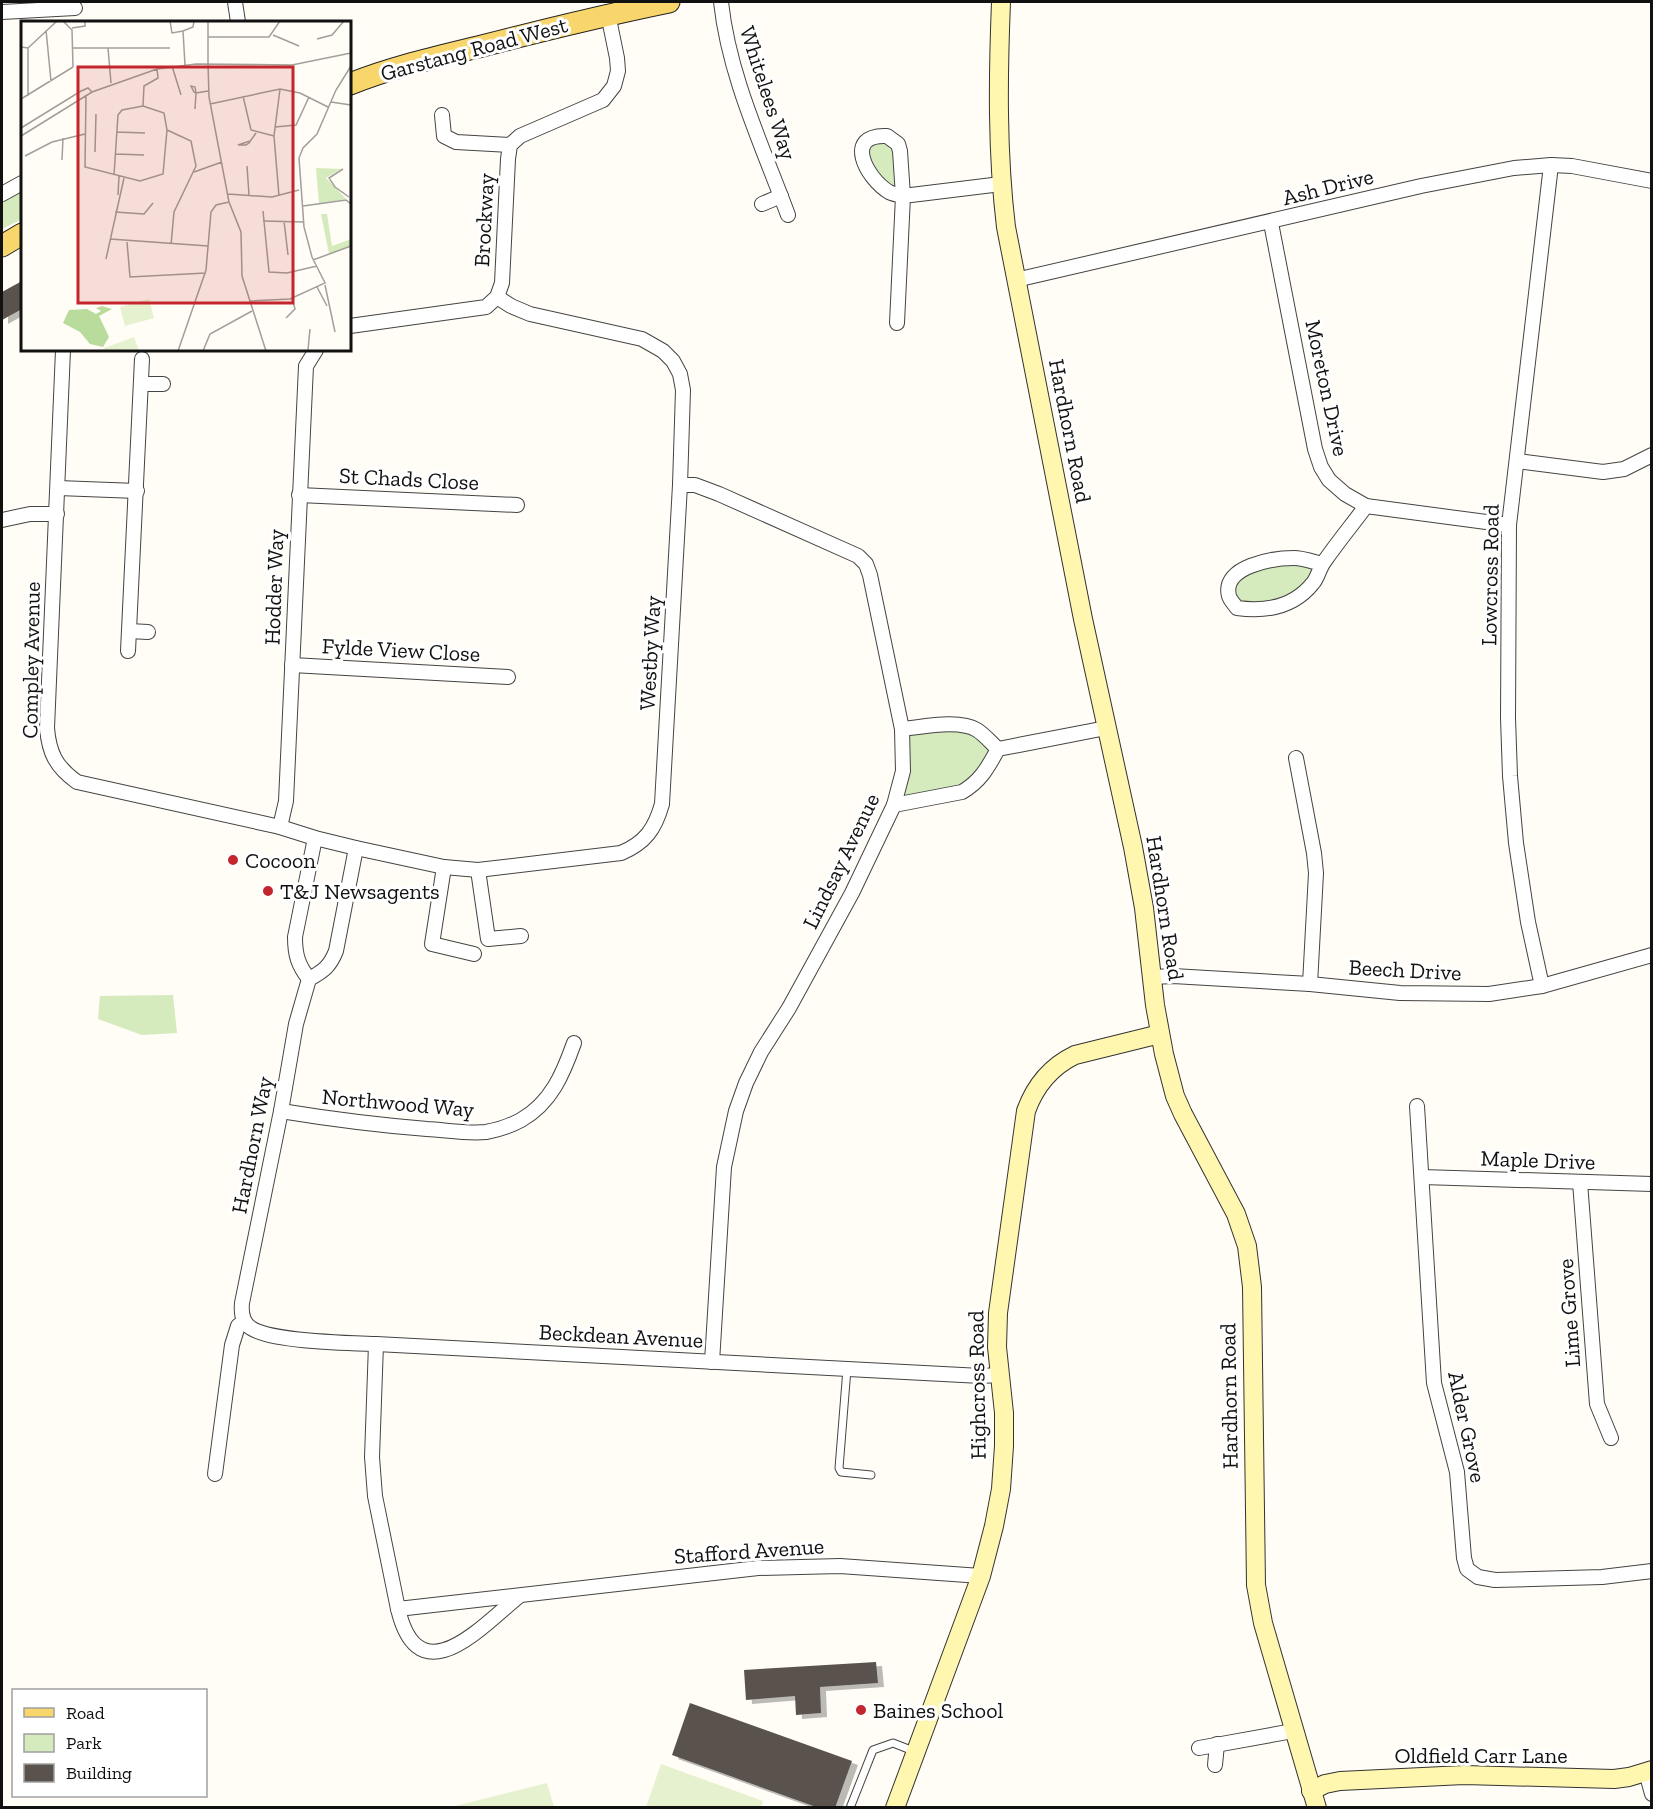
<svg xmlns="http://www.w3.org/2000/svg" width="1653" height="1809" font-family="'Zilla Slab',serif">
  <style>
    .green { fill: #d5ebbd }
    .pitch { fill: #e6f2cf }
    .building { fill: #5a524d; filter: url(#shadow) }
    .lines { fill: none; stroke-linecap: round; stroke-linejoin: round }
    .lane-casing { stroke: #444; stroke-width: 9 }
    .street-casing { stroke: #444; stroke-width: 16 }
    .secondary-casing { stroke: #333; stroke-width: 20 }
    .primary-casing { stroke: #222; stroke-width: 23 }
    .lane { stroke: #fff; stroke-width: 7 }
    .street { stroke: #fff; stroke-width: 14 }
    .secondary { stroke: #fff6b0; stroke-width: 18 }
    .primary { stroke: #f9d66b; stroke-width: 21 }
    .poi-dot { fill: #c4262e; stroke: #fff; stroke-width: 2 }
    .labels { text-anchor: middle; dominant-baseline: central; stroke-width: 6; stroke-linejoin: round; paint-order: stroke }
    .street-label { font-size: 22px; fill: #111; stroke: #fff }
    .poi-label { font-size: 22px; fill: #111; stroke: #fff; text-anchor: start }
    .inset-road { fill: none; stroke: #a09f9a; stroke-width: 1.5 }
    .view { fill: #c4262e; fill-opacity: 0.15; stroke: #c4262e; stroke-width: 3 }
    .inset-edge { fill: none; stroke: #111; stroke-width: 3 }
  </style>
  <defs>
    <filter id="shadow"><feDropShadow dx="6" dy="4" stdDeviation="0" flood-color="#0004"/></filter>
  </defs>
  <rect width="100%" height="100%" fill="#fffdf5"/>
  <!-- green -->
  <g class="green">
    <path d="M894 141 903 196 877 182 865 143Z"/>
    <path d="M22 190V219L2 229V200Z"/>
    <path d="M1268 561 1322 564 1294 597 1237 608 1230 583Z"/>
    <path d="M955 724 998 749 979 780 894 805 902 729Z"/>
    <path d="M173 995 177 1033 142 1035 98 1019 100 996Z"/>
  </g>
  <!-- pitch -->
  <g class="pitch">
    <path d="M661 1764 763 1801 761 1807H646Z"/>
    <path d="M547 1783 554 1807H451Z"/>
  </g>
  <!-- building -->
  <g class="building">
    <path d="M22 281V309L2 320V292Z"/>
    <path d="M876 1662 878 1683 820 1687 821 1713 796 1715 795 1696 746 1700 744 1670Z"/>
    <path d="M690 1703 852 1761 835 1808H819L672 1755Z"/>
  </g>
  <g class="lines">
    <defs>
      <g id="lane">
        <path d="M847 1369 839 1468 841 1472 871 1475"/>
        <path d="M850 1808 873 1750 893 1743 916 1752"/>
      </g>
      <g id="street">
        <path d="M235 2 238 22"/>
        <path d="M721 2C729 76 762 145 788 215"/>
        <path d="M2 12 75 8"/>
        <path d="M442 115 444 136 456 142 510 145"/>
        <path d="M2 194 22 183"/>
        <path d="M762 204 781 196"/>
        <path d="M1271 223 1315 449 1321 467 1329 480 1345 494 1366 506 1509 525"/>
        <path d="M1016 280 1421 186 1514 168 1551 165 1572 166 1652 181"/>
        <path d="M897 323 903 196 900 151 898 144 887 136C843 134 866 178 889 192 893 194 898 195 903 196L1001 184"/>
        <path d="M350 326 486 307 497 297 502 283 508 159 510 145 520 136 603 100 614 86 618 71 617 58 608 14"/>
        <path d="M63 350 47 728C49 753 56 767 77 782L280 827 315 838 356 848 444 867 478 870 621 853C645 843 655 829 662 804L680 485 683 390 680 374 673 361 663 351 642 339 530 314 511 306 497 297"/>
        <path d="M141 384H163"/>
        <path d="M1517 461 1603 472 1624 469 1652 455"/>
        <path d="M680 485H695L719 494 858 556 866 564 870 575 902 729 903 771 894 805 852 893 789 1008 761 1052 746 1083 736 1111 724 1167 712 1362"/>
        <path d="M58 488 137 491"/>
        <path d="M299 495 517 505"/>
        <path d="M2 520 30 514H57"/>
        <path d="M1322 564C1314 562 1303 558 1294 558 1274 558 1221 566 1229 596 1230 600 1235 605 1237 608 1266 612 1294 607 1313 583 1318 577 1319 569 1324 562 1337 543 1352 525 1366 506"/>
        <path d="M129 631 148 632"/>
        <path d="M128 651 142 359"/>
        <path d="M292 665 508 677"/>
        <path d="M902 729C923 727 959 719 977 730 985 735 991 743 998 749"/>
        <path d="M1296 758 1314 853 1316 873 1310 984"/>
        <path d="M894 805 962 792C981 781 988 767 998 749L1106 728"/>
        <path d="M280 827 286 801 306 366 316 350"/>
        <path d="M356 848 336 951C330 966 324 971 309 979L296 1024 281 1111 242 1303C241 1313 243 1323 251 1328 272 1342 349 1343 376 1344L981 1376 999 1375"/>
        <path d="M444 867 432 944 474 954"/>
        <path d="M478 870 488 939 521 936"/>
        <path d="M1153 977 1173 976 1310 984 1400 993 1489 994 1542 986 1652 955"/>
        <path d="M309 979C298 965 295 955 295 937L315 838"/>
        <path d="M1542 986 1528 922 1516 843 1510 776 1508 718 1509 525 1551 165"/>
        <path d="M1417 1106 1434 1383 1457 1472 1464 1558 1467 1569 1478 1577 1495 1580 1602 1577 1652 1571"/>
        <path d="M281 1111C330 1119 377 1125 427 1129 446 1130 467 1134 486 1132 498 1130 510 1126 521 1120 551 1103 563 1074 574 1043"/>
        <path d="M1422 1177 1652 1184"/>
        <path d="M1580 1182 1597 1404 1611 1438"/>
        <path d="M376 1344 372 1457 375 1496 398 1609 758 1568 840 1566 981 1576"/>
        <path d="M215 1474 232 1345 238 1326 244 1321"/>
        <path d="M398 1609C419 1697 481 1627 519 1596"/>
        <path d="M1199 1748 1293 1731"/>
        <path d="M1215 1765 1217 1744"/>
        <path d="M1646 1772 1652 1794"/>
      </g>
      <g id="secondary">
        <path d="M1001 2C998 77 997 152 1006 227L1083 619 1133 847 1144 908 1155 1005 1164 1054 1175 1096 1183 1114 1236 1214 1247 1246 1252 1287 1256 1585 1263 1623 1317 1808"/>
        <path d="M1311 1791 1325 1784 1340 1781 1464 1775 1614 1779 1629 1777 1652 1770"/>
        <path d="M895 1808 981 1576 994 1526 1001 1489 1004 1446V1413L997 1347 998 1313 1026 1111C1035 1086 1050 1067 1075 1055L1160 1034"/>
      </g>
      <g id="primary">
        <path d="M350 84C392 67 437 57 482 46 544 30 606 15 669 2"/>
        <path d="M2 246 22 234"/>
      </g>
    </defs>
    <!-- lane casing -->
    <use href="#lane" class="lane-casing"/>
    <!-- street casing -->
    <use href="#street" class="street-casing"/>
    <!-- secondary casing -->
    <use href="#secondary" class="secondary-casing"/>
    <!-- primary casing -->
    <use href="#primary" class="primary-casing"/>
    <!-- lane -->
    <use href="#lane" class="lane"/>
    <!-- street -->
    <use href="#street" class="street"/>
    <!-- secondary -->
    <use href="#secondary" class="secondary"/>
    <!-- primary -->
    <use href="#primary" class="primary"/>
  </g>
  <!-- markers -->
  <g class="poi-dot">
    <circle cx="233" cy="860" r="6"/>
    <circle cx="268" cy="891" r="6"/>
    <circle cx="861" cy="1710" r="6"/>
  </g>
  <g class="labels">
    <!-- street labels -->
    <g class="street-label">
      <text transform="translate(474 49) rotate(-15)">Garstang Road West</text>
      <text transform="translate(768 93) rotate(72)">Whitelees Way</text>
      <text transform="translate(1328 187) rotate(-14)">Ash Drive</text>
      <text transform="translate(484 220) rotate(-87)">Brockway</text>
      <text transform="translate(1327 388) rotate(78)">Moreton Drive</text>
      <text transform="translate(1070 431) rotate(79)">Hardhorn Road</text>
      <text transform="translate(409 479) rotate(3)">St Chads Close</text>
      <text transform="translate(1490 575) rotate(-89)">Lowcross Road</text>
      <text transform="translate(274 587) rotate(-88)">Hodder Way</text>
      <text transform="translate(401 650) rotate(3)">Fylde View Close</text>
      <text transform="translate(650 653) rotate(-87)">Westby Way</text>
      <text transform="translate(31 660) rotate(-89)">Compley Avenue</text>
      <text transform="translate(841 861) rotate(-64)">Lindsay Avenue</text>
      <text transform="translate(1165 908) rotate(81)">Hardhorn Road</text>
      <text transform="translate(1405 970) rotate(3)">Beech Drive</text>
      <text transform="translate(398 1103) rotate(5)">Northwood Way</text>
      <text transform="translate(252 1145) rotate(-79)">Hardhorn Way</text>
      <text transform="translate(1538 1160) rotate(2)">Maple Drive</text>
      <text transform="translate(1569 1313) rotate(-94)">Lime Grove</text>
      <text transform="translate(621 1336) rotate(3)">Beckdean Avenue</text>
      <text transform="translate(977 1385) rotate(-91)">Highcross Road</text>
      <text transform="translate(1229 1396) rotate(-91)">Hardhorn Road</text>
      <text transform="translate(1467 1427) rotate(78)">Alder Grove</text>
      <text transform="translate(749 1551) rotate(-4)">Stafford Avenue</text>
      <text x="1481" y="1755">Oldfield Carr Lane</text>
    </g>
    <!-- poi labels -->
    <g class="poi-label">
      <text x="245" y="860">Cocoon</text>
      <text x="280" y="891">T&amp;J Newsagents</text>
      <text x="873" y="1710">Baines School</text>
    </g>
  </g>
  <!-- overview -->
  <g transform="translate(21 21)">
    <rect width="330" height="330" fill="#fffdf5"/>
    <path d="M295 147 320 148 305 157 325 178 298 183ZM300 193H306L311 225 330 218V225L308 233Z" fill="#d5ebbd"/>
    <path d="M81 285 91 288 78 295 88 316 82 326 69 323 59 311 42 302 48 289 66 288 75 293 80 290 75 287Z" fill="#b9dc9c"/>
    <path d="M128 278 133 297 104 305 99 286ZM113 316 118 330H84L83 327Z" fill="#e6f2cf"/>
    <path class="inset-road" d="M42 0 51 9 52 46M149 0 151 12 162 10M187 0V43M51 7 64 5V0M25 9 30 60M252 14 278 25M187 16H248L259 0M296 18 311 14 323 0M0 26 7 27 36 0M7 27V75M52 27H149M87 27 90 62M187 43 188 76 208 181 220 211 221 255 245 330M164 44 162 10 172 6 173 0M151 45 160 74M65 74 64 146 119 160 142 153 146 109 143 92 122 85M222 75 230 109 253 115M0 78 52 46M310 81 330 84M189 83 259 68 279 72 307 86M122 85 123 65 137 57 136 48M174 88 175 72 174 66 170 65 173 71 175 72 187 70M254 106 275 104 288 76M0 107 60 70 67 67 71 71M146 109 170 120 175 145 153 191 150 224M96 111 124 112M0 115 71 71 136 48 175 43 271 44 330 32M229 120 217 124H225L228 122 235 112M74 131 75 93M95 133 123 134M4 135 31 121 64 113M41 139 42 117M226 145 228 174M322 148 308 157 314 166 328 176M173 151 201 141M93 154 97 94 101 89 122 85M207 173 251 176 278 169M97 174 98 155M258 175 253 115 259 68M282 185 325 179 330 183M242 190 248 251 266 252 296 245M94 191 123 193 132 182M242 200 282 201M263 200 267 234M89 218 187 225M106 221 109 256 185 252M85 238 103 157M292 239 330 225M304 264 314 311M296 266 306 285M228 280 269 278 304 262 291 236 283 206 278 137 282 127 296 113 315 69 330 45M265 297 274 288 271 277M287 329 289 308M157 330 185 249 190 191 195 184 208 181M182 330 189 313 231 290M266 330H290"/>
    <path class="view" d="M57 46H272V282H57Z"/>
    <rect width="330" height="330" class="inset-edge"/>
  </g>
  <!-- border -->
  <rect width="1653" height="1809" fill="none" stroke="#111111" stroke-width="6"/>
  <!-- legend -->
  <rect x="12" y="1689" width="195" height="108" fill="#ffffff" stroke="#a0a0a0" stroke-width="1.5"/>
  <rect x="24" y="1708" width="30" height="9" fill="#f9d66b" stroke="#a0a0a0" stroke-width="1.5"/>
  <text x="66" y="1719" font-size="18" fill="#111111">Road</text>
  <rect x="24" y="1734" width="30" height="18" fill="#d5ebbd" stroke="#a0a0a0" stroke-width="1.5"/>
  <text x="66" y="1749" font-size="18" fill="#111111">Park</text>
  <rect x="24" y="1764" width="30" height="18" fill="#5a524d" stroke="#a0a0a0" stroke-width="1.5"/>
  <text x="66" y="1779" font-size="18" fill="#111111">Building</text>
</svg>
